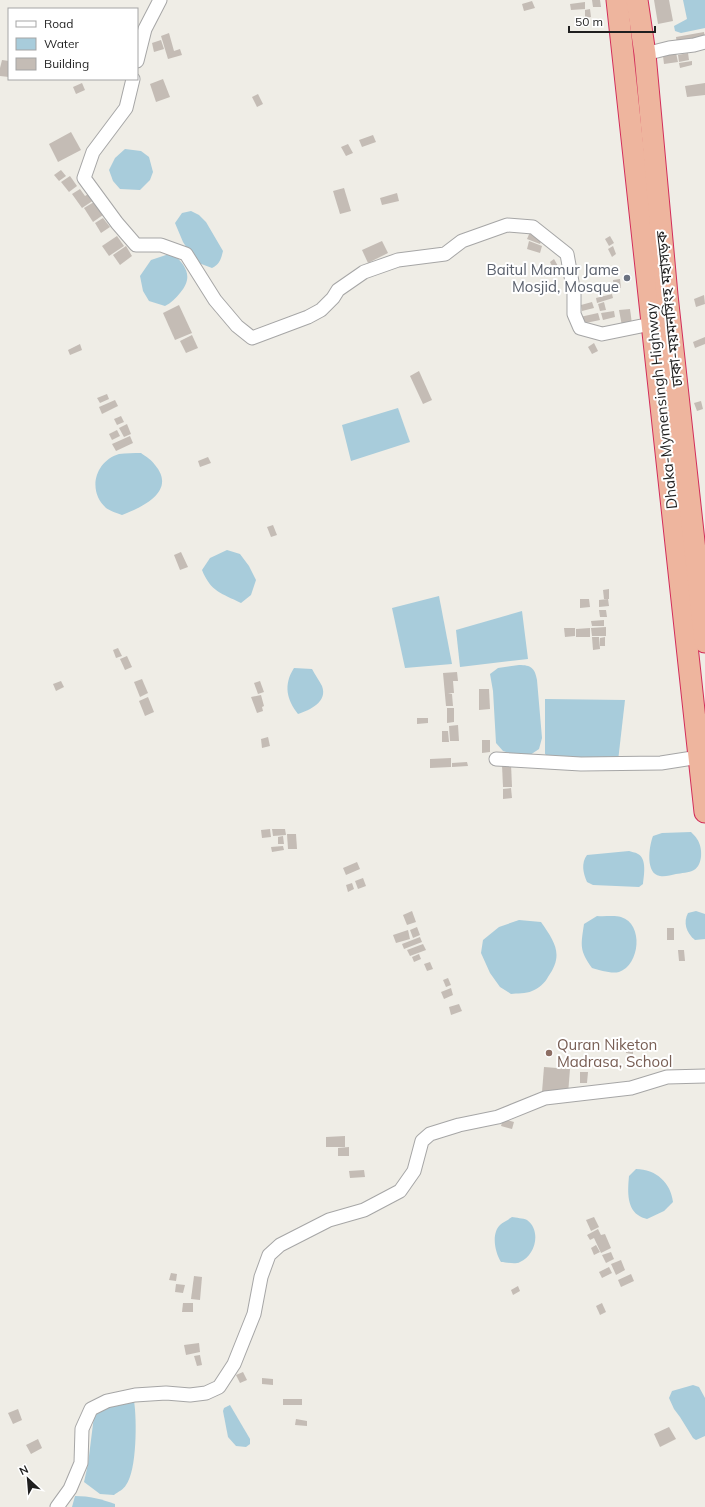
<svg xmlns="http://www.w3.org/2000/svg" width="705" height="1507" font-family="Mulish,'Noto Sans Bengali',sans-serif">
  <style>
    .water { fill: #a8ccdb }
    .building { fill: #c4bcb5 }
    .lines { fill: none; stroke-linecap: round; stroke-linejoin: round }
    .minor-casing { stroke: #a6a6a6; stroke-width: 15 }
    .trunk-casing { stroke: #d32d5a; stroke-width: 23 }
    .minor { stroke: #fff; stroke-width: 13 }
    .trunk { stroke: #eeb59e; stroke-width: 21 }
    .worship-dot { fill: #6b7280; stroke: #fff; stroke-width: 1.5 }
    .education-dot { fill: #8d6e63; stroke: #fff; stroke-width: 1.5 }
    .labels { text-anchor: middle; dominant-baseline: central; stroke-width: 4; stroke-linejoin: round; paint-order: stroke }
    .worship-label { font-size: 15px; fill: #5b616d; stroke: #fff; text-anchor: end }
    .street-label { font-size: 15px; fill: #1f1f1f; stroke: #fff }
    .education-label { font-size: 15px; fill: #785e54; stroke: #fff; text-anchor: start }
  </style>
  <rect width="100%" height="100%" fill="#efede6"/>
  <!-- water -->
  <g class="water">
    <path d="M683 0H705V28L681 33 675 31 674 26 687 19Z"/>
    <path d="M125 149 141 151 149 157 153 172 150 180 140 190 120 189 113 181 109 170 115 158Z"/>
    <path d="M191 211 199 215 206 222 223 251C221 259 220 264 212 268L196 262 183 242 175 223 182 213Z"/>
    <path d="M172 253C186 265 194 277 180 293 176 298 171 303 165 306L149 301 143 291 140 276 151 260Z"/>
    <path d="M398 408 410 442 351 461 342 425Z"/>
    <path d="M141 453C145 456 152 460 155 465 177 491 143 507 122 515 117 513 110 511 106 508 87 491 95 461 119 454 126 453 134 453 141 453Z"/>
    <path d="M227 550 240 554 249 566 256 580 251 595 241 603C221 593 211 592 202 570L210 558Z"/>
    <path d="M439 596 452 664 405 668 392 608Z"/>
    <path d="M522 611 528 659 460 667 456 630Z"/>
    <path d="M519 665C531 665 535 668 537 680L542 738 539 749 530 755H515L503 751 496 743 493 691 490 674 498 668Z"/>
    <path d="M294 668 312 669C315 675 319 680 322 686 328 702 310 710 298 714 287 700 283 685 294 668Z"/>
    <path d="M545 699 625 700 618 761 549 757 545 754Z"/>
    <path d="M691 832C693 834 696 837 697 839 703 847 703 865 694 870 689 873 681 873 676 874 671 875 665 877 660 876 645 874 649 846 653 836L662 833Z"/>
    <path d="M629 851C631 852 635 852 638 854 647 859 644 875 643 884L639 887 593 885 587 882C583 873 581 863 587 855Z"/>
    <path d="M696 911 705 914V939L695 940C686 933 683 922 688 913Z"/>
    <path d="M597 916C604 917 614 915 621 917 644 924 640 965 619 972 611 974 600 970 592 968 579 950 581 945 584 924Z"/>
    <path d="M519 920 541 922C555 942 564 955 548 977 545 983 538 989 532 991 526 994 517 993 511 994L500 987 490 973 481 953 483 940 499 927Z"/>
    <path d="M636 1169C656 1169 671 1183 673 1202L664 1211 647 1219C644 1218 640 1217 638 1215 626 1207 628 1188 629 1176Z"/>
    <path d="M512 1217C516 1218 523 1218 527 1220 542 1231 535 1256 520 1262 515 1265 506 1262 501 1262 495 1252 491 1234 500 1225 503 1222 508 1220 512 1217Z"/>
    <path d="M693 1385 699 1387 705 1398V1436L696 1440 693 1438 680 1417 674 1409 669 1398 672 1391Z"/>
    <path d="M134 1401C137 1419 137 1471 126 1485 124 1489 118 1492 114 1495L100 1494 84 1482 88 1464 94 1416 100 1408Z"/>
    <path d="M230 1405 250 1439V1444L246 1447 236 1446 228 1437 223 1411 224 1408Z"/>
    <path d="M75 1496C90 1496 101 1499 115 1504V1507H72Z"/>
  </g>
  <!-- building -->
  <g class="building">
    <path d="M592 0H600L601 7H593Z"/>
    <path d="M654 0H669L673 21 658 24Z"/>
    <path d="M532 1 535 8 524 11 522 4Z"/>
    <path d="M585 2V9L571 10 570 4Z"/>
    <path d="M590 9 591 17 585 18V10Z"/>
    <path d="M704 32 705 37 677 46 676 37Z"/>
    <path d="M169 33 174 51 180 49 182 55 168 59 161 36Z"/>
    <path d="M161 40 164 49 154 52 152 43Z"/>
    <path d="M676 53 678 62 664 64 663 56Z"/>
    <path d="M688 53 689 60 679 62 678 55Z"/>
    <path d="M2 60 9 61V77L0 76V68Z"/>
    <path d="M692 61V65L680 68 679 63Z"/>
    <path d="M163 79 170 97 156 102 150 84Z"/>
    <path d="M82 83 85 90 76 94 73 87Z"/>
    <path d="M705 83V95L687 97 685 86Z"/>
    <path d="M258 94 263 104 257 107 252 97Z"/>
    <path d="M71 132 81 150 58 162 49 144Z"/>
    <path d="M373 135 376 142 362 147 359 140Z"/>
    <path d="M348 144 353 153 346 156 341 147Z"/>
    <path d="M61 170 66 176 59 181 54 175Z"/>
    <path d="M70 176 77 186 69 192 61 182Z"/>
    <path d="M344 188 351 211 340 214 333 191Z"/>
    <path d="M80 189 85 196 90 193 94 200 82 208 72 194Z"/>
    <path d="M397 193 399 201 382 205 380 198Z"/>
    <path d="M94 202 103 215 93 222 84 208Z"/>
    <path d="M103 218 110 227 101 233 95 223Z"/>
    <path d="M530 232 543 237 540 244 527 239Z"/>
    <path d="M117 236 124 246 109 256 102 246Z"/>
    <path d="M610 236 614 243 609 246 605 239Z"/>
    <path d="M382 241 388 253 368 263 362 250Z"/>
    <path d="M529 241 542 246 540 253 527 249Z"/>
    <path d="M126 246 132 256 120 265 113 255Z"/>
    <path d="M613 246 616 254 612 257 608 249Z"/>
    <path d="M554 259 559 268 554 270 550 262Z"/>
    <path d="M620 279 621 288 614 289 613 280Z"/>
    <path d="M612 294 613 298 597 303 596 298Z"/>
    <path d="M704 295 705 304 696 307 694 299Z"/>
    <path d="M592 302 594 308 582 311 581 305Z"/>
    <path d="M604 302 606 310 600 311 598 304Z"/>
    <path d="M179 305 192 333 175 340 163 313Z"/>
    <path d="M630 309 632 324 622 326 619 310Z"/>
    <path d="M614 311 615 317 603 320 601 313Z"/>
    <path d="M598 313 600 320 581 324 580 317Z"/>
    <path d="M192 335 198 348 186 353 180 341Z"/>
    <path d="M705 337V344L695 348 693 342Z"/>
    <path d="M594 343 598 351 592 354 588 347Z"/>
    <path d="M80 344 82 350 70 355 68 350Z"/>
    <path d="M419 371 432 400 423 404 410 376Z"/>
    <path d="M107 394 109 399 100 403 97 398Z"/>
    <path d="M115 400 118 406 102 414 99 407Z"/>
    <path d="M701 401 703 409 697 411 694 403Z"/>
    <path d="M121 416 124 422 117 425 114 419Z"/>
    <path d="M127 424 131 434 124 437 119 428Z"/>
    <path d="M117 430 120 436 112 440 109 434Z"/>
    <path d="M130 436 133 443 116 451 112 444Z"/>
    <path d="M208 457 211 463 200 467 198 461Z"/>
    <path d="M273 525 277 535 271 537 267 527Z"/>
    <path d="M181 552 188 567 180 570 174 555Z"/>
    <path d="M609 589V599H604L603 590Z"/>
    <path d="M580 599H589L590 607 580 608Z"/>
    <path d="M608 599 609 606 599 607V600Z"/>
    <path d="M599 610H606L607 617H600Z"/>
    <path d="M604 620V626H592L591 621Z"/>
    <path d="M606 627V636H592L591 628Z"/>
    <path d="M564 628H575V636L565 637Z"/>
    <path d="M590 628V637H576V629Z"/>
    <path d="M592 637H599L600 649 593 650Z"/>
    <path d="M605 637V646H600V638Z"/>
    <path d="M118 648 122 656 116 658 113 650Z"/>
    <path d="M127 656 132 667 125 670 120 659Z"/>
    <path d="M457 672 458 681H453L454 693H448L452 694 453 706H446L443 673Z"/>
    <path d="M142 679 148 693 140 697 134 682Z"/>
    <path d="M61 681 64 687 56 691 53 684Z"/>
    <path d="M260 681 264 692 258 694 254 683Z"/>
    <path d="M479 689H489L490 709 479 710Z"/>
    <path d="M261 695 264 706 262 707 263 711 257 713 251 697Z"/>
    <path d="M148 697 154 712 145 716 139 701Z"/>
    <path d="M447 708H454V722L447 723Z"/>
    <path d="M417 718H428V723L417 724Z"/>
    <path d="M458 725 459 741H450L449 726Z"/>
    <path d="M442 731H448L449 742H442Z"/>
    <path d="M268 737 270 746 262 748 261 739Z"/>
    <path d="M482 740H490V752L482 753Z"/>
    <path d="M451 758V767L430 768V759Z"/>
    <path d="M467 762 468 766 452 767V763Z"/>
    <path d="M511 764 512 787H503L502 765Z"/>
    <path d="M511 788 512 798 503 799V789Z"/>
    <path d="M270 829 271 837 262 838 261 830Z"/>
    <path d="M272 829H285L286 835 273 836Z"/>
    <path d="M287 834H296L297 849H288Z"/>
    <path d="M283 836 284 844H278V837Z"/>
    <path d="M283 846 284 850 272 852 271 847Z"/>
    <path d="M357 862 360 869 346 875 343 868Z"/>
    <path d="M363 878 366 886 358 889 355 881Z"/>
    <path d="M352 883 354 889 348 892 346 885Z"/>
    <path d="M412 911 416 922 407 925 403 915Z"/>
    <path d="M417 927 420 935 413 938 410 930Z"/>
    <rect x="667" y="928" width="7" height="12"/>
    <path d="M408 930 410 939 396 943 393 935Z"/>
    <path d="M420 937 422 942 404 949 402 944Z"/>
    <path d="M423 944 426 950 410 956 407 950Z"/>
    <path d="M678 950H684L685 961H679Z"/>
    <path d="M419 954 421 959 414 962 412 957Z"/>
    <path d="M430 962 433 969 427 971 424 964Z"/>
    <path d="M448 978 451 985 446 987 443 980Z"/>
    <path d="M451 988 453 995 444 999 441 992Z"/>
    <path d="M459 1004 462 1011 451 1015 449 1007Z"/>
    <path d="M626 1046 633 1047V1054L626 1053Z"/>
    <path d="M544 1067 570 1069 568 1094 542 1092Z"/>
    <path d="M580 1072H588L587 1083H580Z"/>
    <path d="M503 1119 514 1122 512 1129 501 1126Z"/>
    <path d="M345 1136V1147H326V1137Z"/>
    <path d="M349 1147V1156H338V1148Z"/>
    <path d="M364 1170 365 1177 350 1178 349 1171Z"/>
    <path d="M594 1217 599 1227 591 1231 586 1220Z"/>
    <path d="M598 1229 601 1235 605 1234 611 1248 601 1253 594 1238 590 1240 587 1235Z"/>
    <path d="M596 1245 600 1252 594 1255 591 1248Z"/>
    <path d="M611 1252 614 1259 606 1263 602 1255Z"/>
    <path d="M621 1260 625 1270 616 1275 611 1264Z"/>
    <path d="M609 1267 612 1273 602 1278 599 1272Z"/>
    <path d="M171 1273 177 1274 176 1281 169 1280Z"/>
    <path d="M631 1274 634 1281 621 1287 618 1280Z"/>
    <path d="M194 1276 202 1277 200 1300 191 1299Z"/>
    <path d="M176 1284 185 1285 183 1293 175 1292Z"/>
    <path d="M518 1286 520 1291 513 1295 511 1290Z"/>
    <path d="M183 1303H193V1312H182Z"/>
    <path d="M602 1303 606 1312 600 1315 596 1306Z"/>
    <path d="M199 1343 200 1352 186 1355 184 1345Z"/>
    <path d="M200 1355 202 1365 197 1366 194 1356Z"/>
    <path d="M243 1372 247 1380 240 1383 236 1375Z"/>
    <path d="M262 1378 273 1379V1385L262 1384Z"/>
    <rect x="283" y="1399" width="19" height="6"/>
    <path d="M18 1409 22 1420 13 1424 8 1413Z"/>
    <path d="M296 1419 307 1421V1426L295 1425Z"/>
    <path d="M669 1427 676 1439 660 1447 654 1434Z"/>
    <path d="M38 1439 42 1448 31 1454 26 1445Z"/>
  </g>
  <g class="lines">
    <defs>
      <g id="minor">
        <path d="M645 54 669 48 694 45 705 42"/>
        <path d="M137 61 145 29 160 0"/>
        <path d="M133 79 126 108 93 152 84 178 117 223 136 245H161L186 254 215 300 237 326 252 338 308 317 321 310 333 298 338 290 364 272 398 260 445 254 462 241 507 225 533 227 567 254 574 293V314L580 328 602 334 651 324"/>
        <path d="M496 759 581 764 661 763 699 757"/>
        <path d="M57 1507 70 1489 81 1463 82 1429 91 1409 107 1401 135 1395 166 1393 190 1395 206 1393 219 1387 234 1364 254 1314 261 1277 269 1255 280 1245 329 1220 364 1210 400 1191 414 1171 422 1141 430 1134 459 1125 498 1117 545 1098 631 1088 667 1077 705 1076"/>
      </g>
      <g id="trunk">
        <path d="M617 0 705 812"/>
        <path d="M637 0 645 54 667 295 705 642"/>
      </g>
    </defs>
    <!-- minor casing -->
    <use href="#minor" class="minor-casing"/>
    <!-- trunk casing -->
    <use href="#trunk" class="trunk-casing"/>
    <!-- minor -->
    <use href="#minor" class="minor"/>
    <!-- trunk -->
    <use href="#trunk" class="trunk"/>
  </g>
  <!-- markers -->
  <circle class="worship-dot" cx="627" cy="278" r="4"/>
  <circle class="education-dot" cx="549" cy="1053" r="4"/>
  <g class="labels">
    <!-- worship labels -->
    <g class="worship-label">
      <text x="619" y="269">Baitul Mamur Jame<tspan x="619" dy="17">Mosjid, Mosque</tspan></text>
    </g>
    <!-- street labels -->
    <g class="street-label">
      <text transform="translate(669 309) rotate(-96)">ঢাকা-ময়মনসিংহ মহাসড়ক</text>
      <text transform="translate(661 406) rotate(-96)">Dhaka-Mymensingh Highway</text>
    </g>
    <!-- education labels -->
    <g class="education-label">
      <text x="557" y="1044">Quran Niketon<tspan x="557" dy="17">Madrasa, School</tspan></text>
    </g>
  </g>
  <!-- legend -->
  <rect x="8" y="8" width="130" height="72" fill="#ffffff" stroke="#a5a5a5"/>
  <rect x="16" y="21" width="20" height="6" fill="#ffffff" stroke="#a5a5a5"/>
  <text x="44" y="28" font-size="12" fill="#1f1f1f">Road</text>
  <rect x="16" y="38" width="20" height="12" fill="#a8ccdb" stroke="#a5a5a5"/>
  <text x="44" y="48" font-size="12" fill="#1f1f1f">Water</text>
  <rect x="16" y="58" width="20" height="12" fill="#c4bcb5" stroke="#a5a5a5"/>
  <text x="44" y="68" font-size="12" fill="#1f1f1f">Building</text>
  <!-- north arrow -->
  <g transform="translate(28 1479) rotate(334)" stroke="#ffffff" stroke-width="3" paint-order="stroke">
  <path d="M0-3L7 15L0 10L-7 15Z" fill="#1f1f1f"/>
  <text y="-6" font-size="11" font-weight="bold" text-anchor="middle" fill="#1f1f1f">N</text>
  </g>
  <!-- scale -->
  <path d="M569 26v6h86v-6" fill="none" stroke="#1f1f1f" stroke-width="2"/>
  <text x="575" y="26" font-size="12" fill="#1f1f1f" stroke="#ffffff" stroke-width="3" paint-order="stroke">50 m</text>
</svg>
